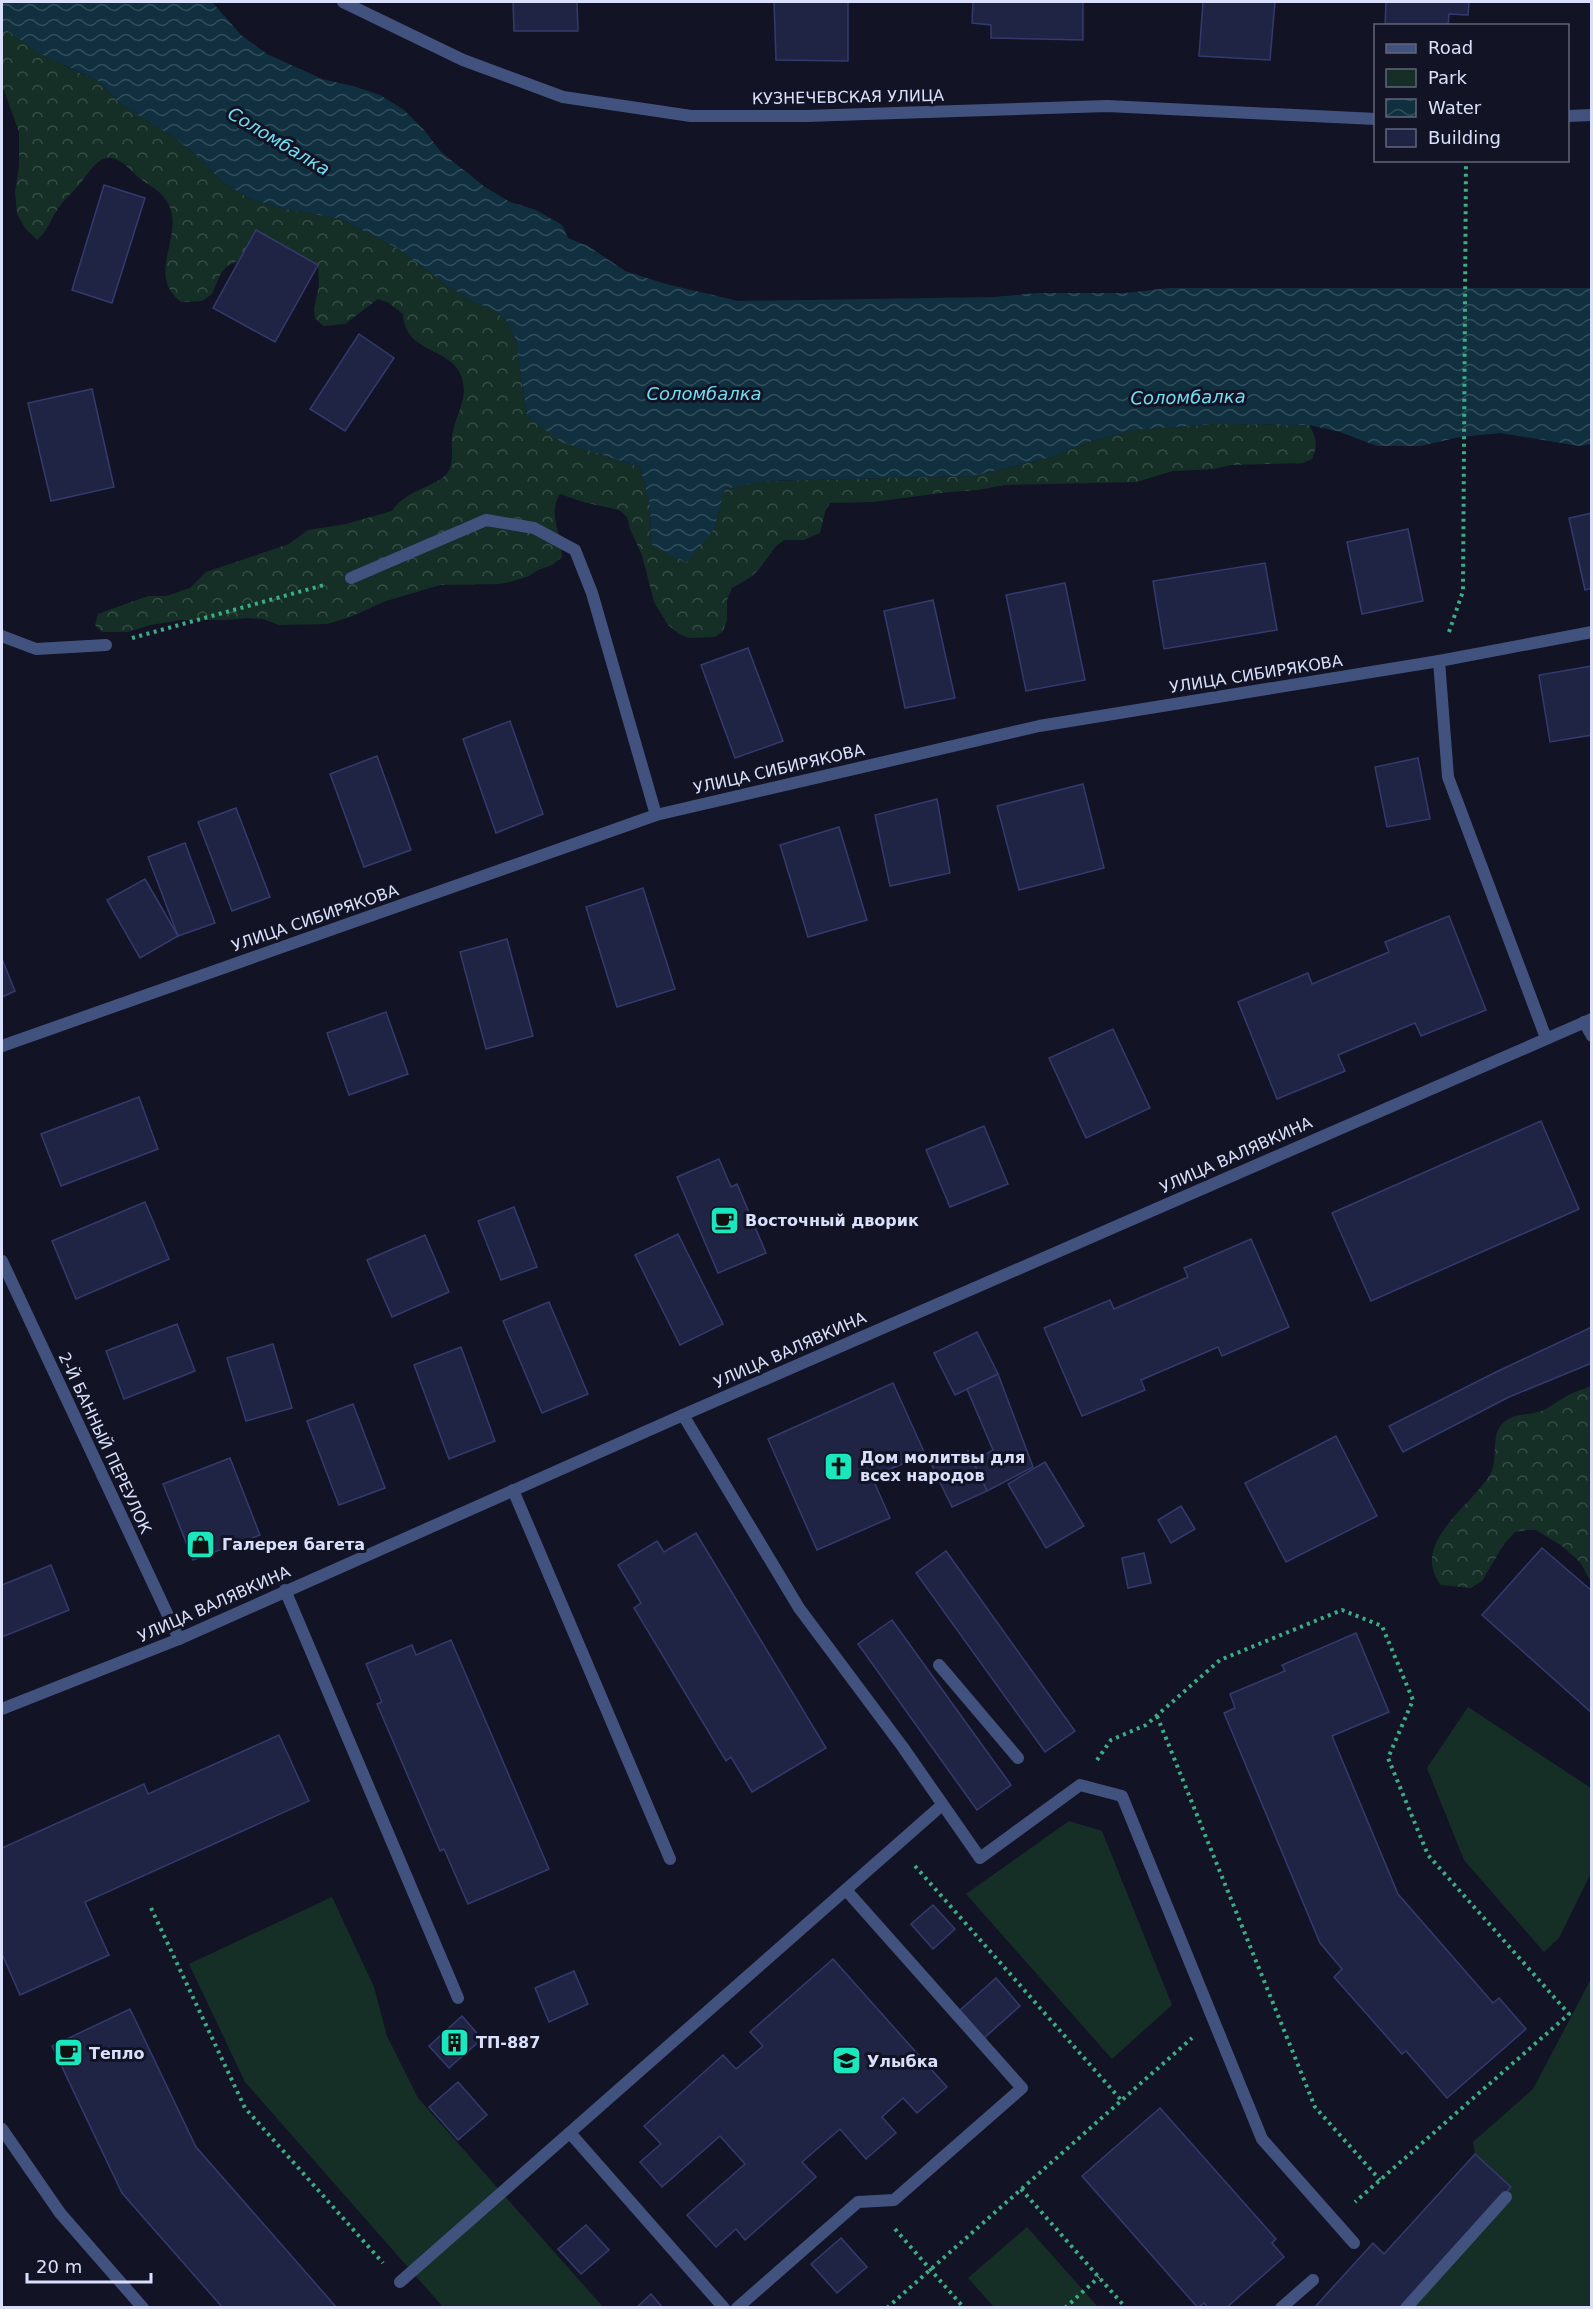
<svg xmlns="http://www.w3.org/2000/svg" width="1593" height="2309" font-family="'DejaVu Sans',sans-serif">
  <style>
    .forest { fill: url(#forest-crowns) }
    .park { fill: #152f26 }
    .water { fill: url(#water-waves) }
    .building { fill: #202444; stroke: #343a6e; stroke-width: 1.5 }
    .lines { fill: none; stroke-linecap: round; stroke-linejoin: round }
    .path { stroke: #3cad84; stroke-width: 4; stroke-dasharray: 3 4.5; stroke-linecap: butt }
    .lane { stroke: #42527f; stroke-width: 12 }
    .street { stroke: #42527f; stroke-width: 12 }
    .labels { text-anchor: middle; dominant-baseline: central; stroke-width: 6; stroke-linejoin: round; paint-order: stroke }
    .street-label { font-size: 16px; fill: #dae0fb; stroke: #121425 }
    .poi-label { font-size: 16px; font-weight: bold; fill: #dae0fb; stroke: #121425; text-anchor: start }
    .water-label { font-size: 18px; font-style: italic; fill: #73ddf1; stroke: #121425 }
  </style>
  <defs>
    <pattern id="forest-crowns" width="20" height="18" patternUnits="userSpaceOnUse" patternTransform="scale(1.5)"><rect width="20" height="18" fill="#152f26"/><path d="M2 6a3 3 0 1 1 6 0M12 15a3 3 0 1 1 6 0" fill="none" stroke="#364d46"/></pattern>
    <pattern id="water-waves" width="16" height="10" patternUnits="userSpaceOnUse" patternTransform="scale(1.5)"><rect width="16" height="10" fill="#103040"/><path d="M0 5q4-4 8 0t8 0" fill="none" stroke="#324e5c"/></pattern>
  </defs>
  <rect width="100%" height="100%" fill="#121425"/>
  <!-- forest -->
  <g class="forest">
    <path d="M2 27 69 68 98 81 122 105 175 138 199 157 221 181 250 199 281 208 341 219 399 249 448 286 474 302 494 310 506 320 515 337 527 415 601 455 640 467 650 505 651 544 714 529 725 489 766 481 973 476 1052 457 1089 442 1133 430 1215 424 1309 425C1317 439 1318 445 1312 459L1303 463 1231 465 1214 469 1173 471 1136 482 1005 485 978 490 949 492 873 502 830 503 825 512 820 533 804 540H784L776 546 760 568 751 577 732 588 727 600V620L723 631 715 637 689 638 679 634 668 625 654 602 642 555 630 529 627 517 619 510 583 502 560 494C547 513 562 536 562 557L552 565 538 570 529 576 510 582 499 584 440 585 386 601 350 617 327 624 279 625 263 619 249 618 224 620H182L150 625 128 632H102L95 625 98 614 148 596H166L190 588 206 572 289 544 308 530 346 524 392 511C406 489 438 487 448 472 455 461 450 443 453 431 456 418 463 405 464 391 464 344 405 359 403 314L389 303 378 299 345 324 324 326 315 319 314 308 319 286 318 265 256 231 238 261 227 266 220 275 212 294 202 301 181 302C142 272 192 230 163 196 157 189 148 185 141 179 131 172 124 160 112 158 96 156 87 177 78 186 70 195 64 199 57 210 50 221 47 232 37 240L25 228 17 214 15 192 19 166V132L2 85Z"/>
    <path d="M1591 1386V1582L1580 1562 1562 1546 1536 1530H1527L1515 1532 1504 1544 1482 1581 1471 1588 1441 1585C1409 1544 1470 1507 1490 1475 1500 1458 1488 1431 1507 1420 1516 1414 1528 1415 1538 1412 1547 1410 1554 1403 1562 1399 1570 1393 1582 1390 1591 1386Z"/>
  </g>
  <!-- park -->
  <g class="park">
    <path d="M1468 1707 1591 1788V1873L1559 1938 1544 1952 1464 1860 1427 1768Z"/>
    <path d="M1069 1821 1102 1831 1172 2005 1112 2059 966 1894Z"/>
    <path d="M332 1897 374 1987 387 2036 418 2098 603 2307H443L245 2082 189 1964Z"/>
    <path d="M1591 1979V2307L1314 2308 1373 2243 1384 2253 1475 2154 1473 2142 1533 2089Z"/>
    <path d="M1027 2227 1098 2307H994L968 2278Z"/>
  </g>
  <!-- water -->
  <path class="water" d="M2 2H212L241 35 267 54 322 79 353 86 380 95 404 110 424 130 441 152 485 187 510 202 536 210 562 225 568 238 588 246 625 271 666 284 738 301 995 297 1037 293H1126L1169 288H1591V444L1579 446 1501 433 1460 437 1420 446H1377L1340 432 1309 425 1215 424 1133 430 1089 442 1052 457 973 476 766 481 725 489 714 529 686 563 651 544 650 505 640 467 561 442 527 415 515 337 506 320 494 310 474 302 448 286 399 249 341 219 281 208 250 199 221 181 199 157 175 138 122 105 98 81 41 54 2 27Z"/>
  <!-- building -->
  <g class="building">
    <path d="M513 2H577L578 31H514Z"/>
    <path d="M774 2H848V61L776 60Z"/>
    <path d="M973 2H1083V40L991 38V25L972 23Z"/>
    <path d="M1203 2H1275L1270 60 1199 56Z"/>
    <path d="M1386 2H1469L1468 15 1449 14 1448 26H1385Z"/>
    <path d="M104 185 145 198 112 303 72 290Z"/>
    <path d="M256 230 318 265 275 342 213 308Z"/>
    <path d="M359 334 394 358 345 431 310 409Z"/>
    <path d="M92 389 114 487 51 501 28 403Z"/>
    <path d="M1592 513V588L1585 590 1569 518Z"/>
    <path d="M1408 529 1423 601 1362 614 1347 542Z"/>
    <path d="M1265 563 1277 630 1164 649 1153 581Z"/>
    <path d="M1065 583 1085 680 1026 691 1006 595Z"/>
    <path d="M933 600 955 698 905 708 884 611Z"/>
    <path d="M748 648 783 741 735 758 701 665Z"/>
    <path d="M1592 666V735L1550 742 1539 675Z"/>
    <path d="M510 721 543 814 496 833 463 739Z"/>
    <path d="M377 756 411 850 364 867 330 774Z"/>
    <path d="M1418 758 1430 819 1387 827 1375 767Z"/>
    <path d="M1083 784 1104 868 1019 890 997 806Z"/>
    <path d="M937 799 950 873 890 886 875 815Z"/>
    <path d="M236 808 270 897 232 911 198 822Z"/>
    <path d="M839 827 867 920 808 937 780 845Z"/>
    <path d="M185 843 215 923 178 936 148 857Z"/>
    <path d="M145 879 178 936 140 958 107 900Z"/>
    <path d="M643 888 675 989 617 1007 586 907Z"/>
    <path d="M1449 916 1486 1010 1421 1036 1415 1023 1338 1055 1345 1071 1277 1099 1238 1002 1308 973 1312 984 1389 952 1385 942Z"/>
    <path d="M507 939 533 1036 486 1049 460 952Z"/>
    <path d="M2 959 15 991 2 997Z"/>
    <path d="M386 1012 408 1074 349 1095 327 1033Z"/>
    <path d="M1113 1029 1150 1108 1086 1138 1049 1058Z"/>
    <path d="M139 1097 158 1149 61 1186 41 1134Z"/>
    <path d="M1541 1121 1579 1209 1371 1301 1332 1213Z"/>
    <path d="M984 1126 1008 1184 950 1207 926 1150Z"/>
    <path d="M719 1159 731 1187 737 1184 766 1253 718 1273 677 1177Z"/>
    <path d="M145 1202 169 1259 76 1299 52 1241Z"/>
    <path d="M514 1207 537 1267 501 1280 478 1221Z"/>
    <path d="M678 1234 723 1324 680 1345 635 1255Z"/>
    <path d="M425 1235 449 1292 392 1317 367 1260Z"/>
    <path d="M1251 1239 1289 1327 1222 1356 1218 1347 1141 1380 1145 1390 1082 1416 1044 1328 1110 1300 1114 1309 1188 1277 1184 1268Z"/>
    <path d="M549 1302 588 1394 542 1413 503 1321Z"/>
    <path d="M177 1324 195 1371 124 1399 106 1351Z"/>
    <path d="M1592 1327V1363L1509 1397 1403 1452 1389 1426 1496 1372Z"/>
    <path d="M977 1332 998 1374 955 1395 934 1353Z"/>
    <path d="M273 1344 292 1408 246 1421 227 1358Z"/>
    <path d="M461 1347 495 1441 449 1459 414 1365Z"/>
    <path d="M998 1374 1033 1467 987 1491 973 1462 993 1450 967 1389Z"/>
    <path d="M893 1383 925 1454 872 1477 890 1518 817 1550 768 1439Z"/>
    <path d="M353 1404 385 1488 339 1505 307 1421Z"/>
    <path d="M1336 1436 1377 1516 1286 1562 1245 1483Z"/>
    <path d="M968 1451 987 1491 952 1507 932 1466Z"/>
    <path d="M230 1458 260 1535 193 1560 163 1484Z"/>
    <path d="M1045 1462 1084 1526 1046 1548 1008 1484Z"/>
    <path d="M1181 1506 1195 1529 1171 1543 1158 1520Z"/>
    <path d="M696 1533 826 1748 752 1792 731 1757 726 1761 634 1608 641 1603 618 1565 657 1541 664 1552Z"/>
    <path d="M1542 1548 1592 1591V1713L1482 1615Z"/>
    <path d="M946 1551 1075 1731 1045 1752 916 1573Z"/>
    <path d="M1144 1553 1151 1583 1128 1588 1122 1558Z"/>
    <path d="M51 1565 69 1610 2 1637V1585Z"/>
    <path d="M892 1620 1011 1785 977 1810 858 1644Z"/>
    <path d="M1356 1633 1389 1712 1332 1736 1398 1894 1493 2003 1499 1998 1526 2029 1447 2098 1406 2051 1402 2054 1334 1977 1342 1969 1320 1943 1224 1713 1235 1708 1230 1694 1285 1671 1282 1665Z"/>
    <path d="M451 1640 549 1869 468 1904 444 1849 440 1851 377 1704 382 1702 366 1664 412 1645 416 1655Z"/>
    <path d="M279 1735 309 1801 85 1902 109 1955 20 1995 2 1954V1848L144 1784 148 1794Z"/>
    <path d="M933 1905 955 1929 933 1949 911 1924Z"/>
    <path d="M833 1959 947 2087 917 2113 903 2098 882 2117 896 2133 866 2159 840 2129 802 2162 816 2177 745 2240 736 2229 716 2247 687 2215 745 2164 720 2136 662 2187 640 2162 661 2144 644 2126 723 2055 736 2069 763 2046 750 2032Z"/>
    <path d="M574 1971 588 2004 549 2022 535 1988Z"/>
    <path d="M996 1978 1020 2006 983 2039 959 2011Z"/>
    <path d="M130 2009 196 2147 337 2308H223L122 2193 52 2046Z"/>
    <path d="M462 2016 482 2039 449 2068 429 2046Z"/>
    <path d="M458 2082 487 2115 458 2140 429 2107Z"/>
    <path d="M1160 2108 1276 2239 1272 2243 1284 2257 1226 2308H1208L1204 2303 1198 2308 1082 2176Z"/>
    <path d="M1475 2154 1511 2187 1401 2308H1314L1373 2243 1384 2254Z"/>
    <path d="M586 2225 609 2250 581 2274 558 2249Z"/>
    <path d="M841 2238 867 2267 837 2293 811 2264Z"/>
    <path d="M651 2294 663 2308H636Z"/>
  </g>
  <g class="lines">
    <!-- path -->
    <g class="path">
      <path d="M1449 632 1463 591 1466 160"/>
      <path d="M132 638 324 585"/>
      <path d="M1157 1716 1315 2107 1380 2180"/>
      <path d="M1097 1760 1111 1740 1146 1725 1220 1660 1342 1610 1382 1626 1413 1700 1388 1758 1428 1855 1569 2014 1355 2202"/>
      <path d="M915 1866 1122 2101"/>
      <path d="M151 1908 245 2108 383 2263"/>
      <path d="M1021 2189 1126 2308"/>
      <path d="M895 2229 964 2308"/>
      <path d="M887 2308 1192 2038"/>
      <path d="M1065 2308 1099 2277"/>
    </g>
    <!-- lane -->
    <g class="lane">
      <path d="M351 578 486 520 534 528 575 550 592 593 656 815"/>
      <path d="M2 636 36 649 106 645"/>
      <path d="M1439 661 1448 777 1546 1038"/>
      <path d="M1584 1022 1592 1036"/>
      <path d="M683 1415 799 1608 902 1746 980 1858 1080 1785 1122 1796 1262 2139 1354 2243"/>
      <path d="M513 1490 670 1859"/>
      <path d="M285 1590 458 1998"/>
      <path d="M939 1665 1018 1758"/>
      <path d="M2 2129 60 2213 143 2308"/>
      <path d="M570 2133 724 2308"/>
      <path d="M400 2282 942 1805"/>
      <path d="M737 2308 858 2202 894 2200 1022 2088 846 1890"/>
      <path d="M1281 2308 1313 2280"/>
      <path d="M1406 2308 1506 2197"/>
    </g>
    <!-- street -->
    <g class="street">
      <path d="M343 2 463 60 563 97 691 116H806L1107 106 1376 119"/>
      <path d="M1568 116 1592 115"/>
      <path d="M2 1046 656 815 1039 726 1439 661 1592 632"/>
      <path d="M2 1261 179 1639"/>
      <path d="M2 1709 179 1639 683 1415 1592 1019"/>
    </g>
  </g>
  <!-- icons -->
  <defs>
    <symbol id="cafe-square" viewBox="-11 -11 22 22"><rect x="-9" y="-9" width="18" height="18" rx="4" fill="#1ae7bd" stroke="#121425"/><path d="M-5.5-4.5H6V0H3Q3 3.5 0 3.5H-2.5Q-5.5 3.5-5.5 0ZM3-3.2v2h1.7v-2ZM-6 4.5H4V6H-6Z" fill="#111"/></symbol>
    <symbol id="church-square" viewBox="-11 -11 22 22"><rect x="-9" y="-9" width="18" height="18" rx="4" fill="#1ae7bd" stroke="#121425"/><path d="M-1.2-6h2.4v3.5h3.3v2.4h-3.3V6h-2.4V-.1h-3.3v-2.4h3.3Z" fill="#111"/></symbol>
    <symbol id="shop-square" viewBox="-11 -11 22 22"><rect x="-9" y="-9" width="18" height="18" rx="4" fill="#1ae7bd" stroke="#121425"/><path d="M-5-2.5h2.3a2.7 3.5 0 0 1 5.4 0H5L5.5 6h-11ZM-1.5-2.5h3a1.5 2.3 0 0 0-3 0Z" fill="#111"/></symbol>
    <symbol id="building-square" viewBox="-11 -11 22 22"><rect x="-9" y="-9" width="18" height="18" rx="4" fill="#1ae7bd" stroke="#121425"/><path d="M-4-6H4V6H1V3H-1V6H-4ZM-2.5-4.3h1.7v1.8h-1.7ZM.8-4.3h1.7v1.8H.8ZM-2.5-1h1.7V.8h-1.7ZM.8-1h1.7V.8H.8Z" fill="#111"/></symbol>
    <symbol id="school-square" viewBox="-11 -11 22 22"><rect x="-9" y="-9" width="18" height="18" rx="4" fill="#1ae7bd" stroke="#121425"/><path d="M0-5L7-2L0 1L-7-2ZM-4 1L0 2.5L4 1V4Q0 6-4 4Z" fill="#111"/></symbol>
  </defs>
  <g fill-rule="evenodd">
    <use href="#cafe-square" x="708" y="1204" width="33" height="33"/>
    <use href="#church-square" x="822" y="1450" width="33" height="33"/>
    <use href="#shop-square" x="184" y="1528" width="33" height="33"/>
    <use href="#building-square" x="438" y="2026" width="33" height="33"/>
    <use href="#cafe-square" x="52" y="2036" width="33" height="33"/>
    <use href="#school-square" x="830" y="2044" width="33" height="33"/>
  </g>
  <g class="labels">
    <!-- street labels -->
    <g class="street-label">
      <text transform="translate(848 97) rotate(-1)">КУЗНЕЧЕВСКАЯ УЛИЦА</text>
      <text transform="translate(1256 674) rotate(-9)">УЛИЦА СИБИРЯКОВА</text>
      <text transform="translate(779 769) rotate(-13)">УЛИЦА СИБИРЯКОВА</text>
      <text transform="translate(315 918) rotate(-19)">УЛИЦА СИБИРЯКОВА</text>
      <text transform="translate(1236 1155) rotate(-24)">УЛИЦА ВАЛЯВКИНА</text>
      <text transform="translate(790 1350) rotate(-24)">УЛИЦА ВАЛЯВКИНА</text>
      <text transform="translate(105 1443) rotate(65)">2-Й БАННЫЙ ПЕРЕУЛОК</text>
      <text transform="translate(214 1604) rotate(-24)">УЛИЦА ВАЛЯВКИНА</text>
    </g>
    <!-- poi labels -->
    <g class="poi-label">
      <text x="745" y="1220">Восточный дворик</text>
      <text x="860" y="1457">Дом молитвы для<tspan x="860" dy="18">всех народов</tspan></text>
      <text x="222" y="1544">Галерея багета</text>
      <text x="476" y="2042">ТП-887</text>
      <text x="89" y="2053">Тепло</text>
      <text x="867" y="2061">Улыбка</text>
    </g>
    <!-- water labels -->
    <g class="water-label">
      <text transform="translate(279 141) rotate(31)">Соломбалка</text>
      <text x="704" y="393">Соломбалка</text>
      <text transform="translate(1188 397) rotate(-1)">Соломбалка</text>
    </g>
  </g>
  <!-- border -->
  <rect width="1593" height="2309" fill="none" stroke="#dae0fb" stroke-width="6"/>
  <!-- legend -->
  <rect x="1374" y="24" width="195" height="138" fill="#121425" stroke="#62667b" stroke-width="1.5"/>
  <rect x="1386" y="44" width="30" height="9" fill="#42527f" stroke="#62667b" stroke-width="1.5"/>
  <text x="1428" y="54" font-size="18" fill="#dae0fb">Road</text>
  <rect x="1386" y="69" width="30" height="18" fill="#152f26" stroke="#62667b" stroke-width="1.5"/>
  <text x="1428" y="84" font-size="18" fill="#dae0fb">Park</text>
  <rect x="1386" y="99" width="30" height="18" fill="url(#water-waves)" stroke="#62667b" stroke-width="1.5"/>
  <text x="1428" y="114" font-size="18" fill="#dae0fb">Water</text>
  <rect x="1386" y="129" width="30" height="18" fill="#202444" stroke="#62667b" stroke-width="1.5"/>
  <text x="1428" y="144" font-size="18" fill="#dae0fb">Building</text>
  <!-- scale -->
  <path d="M27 2273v9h124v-9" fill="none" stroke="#dae0fb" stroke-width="3"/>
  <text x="36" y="2273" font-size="18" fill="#dae0fb" stroke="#121425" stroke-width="4.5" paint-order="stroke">20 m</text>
</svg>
